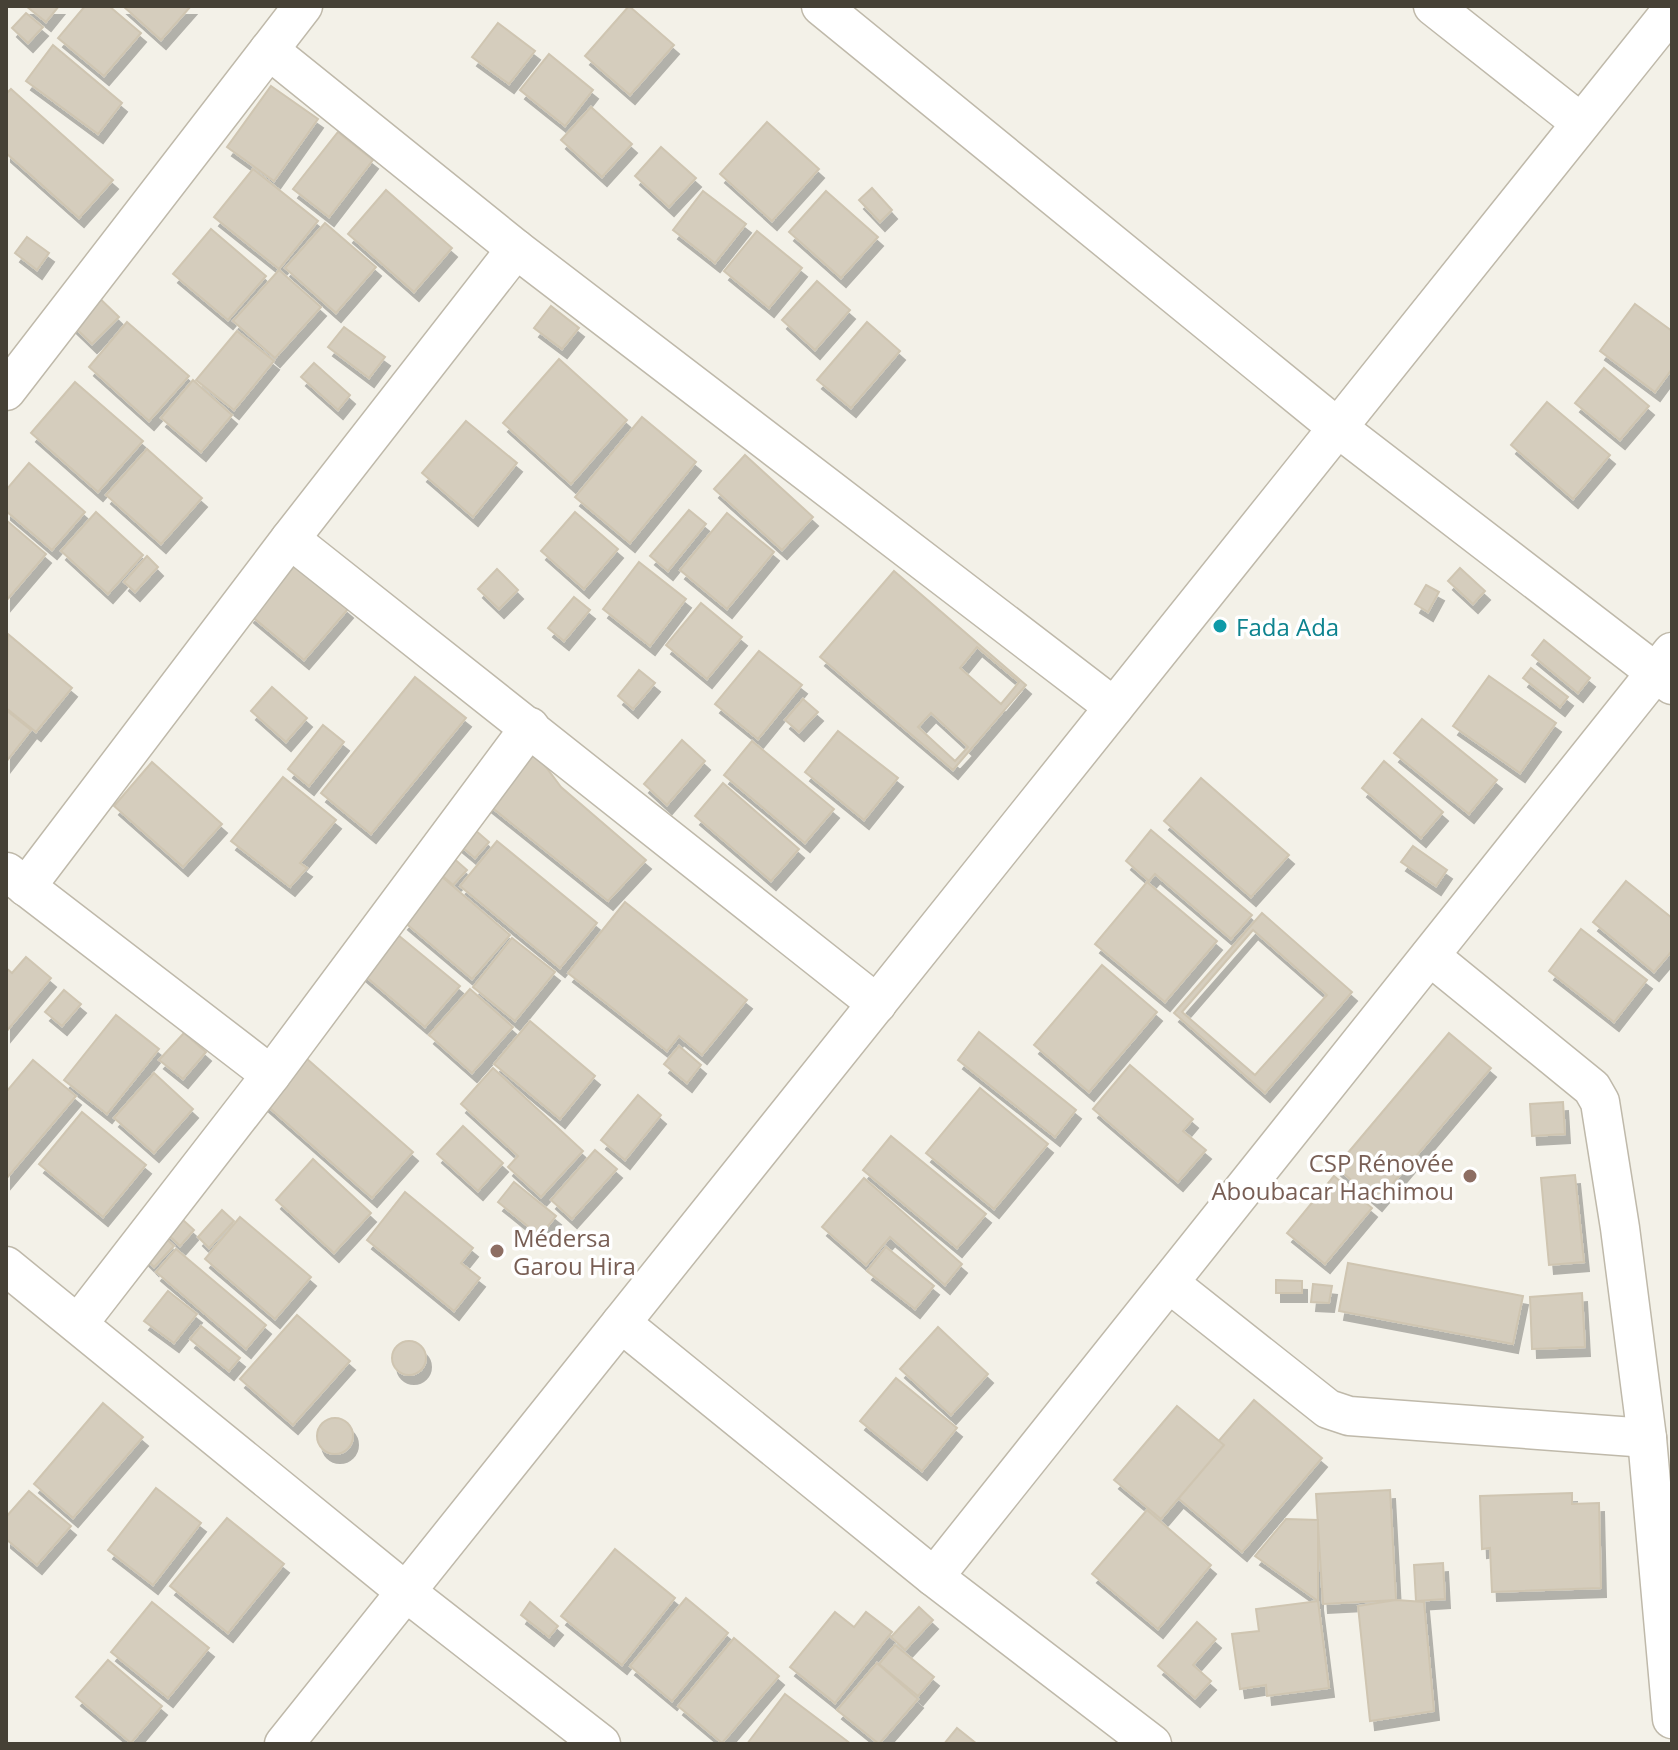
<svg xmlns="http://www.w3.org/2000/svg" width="1678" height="1750" font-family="'Open Sans',sans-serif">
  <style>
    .building { fill: #d5cdbd; stroke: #cfc5b1; stroke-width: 2; fill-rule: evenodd; filter: url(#shadow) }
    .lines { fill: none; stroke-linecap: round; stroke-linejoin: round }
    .minor-casing { stroke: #bfb9aa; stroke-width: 41 }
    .minor { stroke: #fff; stroke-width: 38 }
    .culture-dot { fill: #0f9aa8; stroke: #fff; stroke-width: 3 }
    .education-dot { fill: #8d6e63; stroke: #fff; stroke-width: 3 }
    .labels { text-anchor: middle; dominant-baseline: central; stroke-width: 7; stroke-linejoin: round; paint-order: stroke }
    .culture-label { font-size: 24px; fill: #0d838f; stroke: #fff; text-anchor: start }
    .education-label { font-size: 24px; fill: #785e54; stroke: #fff; text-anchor: end }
  </style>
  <defs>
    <filter id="shadow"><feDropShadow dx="5" dy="9" stdDeviation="0" flood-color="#0004"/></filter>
  </defs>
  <rect width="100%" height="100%" fill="#f3f1e8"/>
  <!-- building -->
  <g class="building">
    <path d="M26 6H59L46 22Z"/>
    <path d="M85 6H109L141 33 104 76 58 38Z"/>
    <path d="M123 6H191L161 40Z"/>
    <path d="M629 6 674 45 630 95 585 56Z"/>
    <path d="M26 13 43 27 28 43 12 28Z"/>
    <path d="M498 23 535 51 509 84 472 57Z"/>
    <path d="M53 45 122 103 98 134 26 81Z"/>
    <path d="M549 54 593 90 565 126 520 90Z"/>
    <path d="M271 86 318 119 274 181 227 147Z"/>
    <path d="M11 89 113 180 79 218 6 153V94Z"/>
    <path d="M591 107 632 144 602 177 561 140Z"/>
    <path d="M767 122 819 169 772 221 720 174Z"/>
    <path d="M338 132 373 160 329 217 293 189Z"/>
    <path d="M661 147 696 178 669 207 635 176Z"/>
    <path d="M253 169 318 221 279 269 214 217Z"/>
    <path d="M872 188 892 210 880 222 859 200Z"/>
    <path d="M386 190 452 248 414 292 348 234Z"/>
    <path d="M703 191 746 224 715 263 673 230Z"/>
    <path d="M826 191 878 237 841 278 789 232Z"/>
    <path d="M325 223 376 267 336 313 285 268Z"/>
    <path d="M211 229 266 276 228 320 173 274Z"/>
    <path d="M757 231 802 268 769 308 724 271Z"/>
    <path d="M27 237 49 253 37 270 15 253Z"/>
    <path d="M279 270 321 307 275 358 233 321Z"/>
    <path d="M817 281 850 310 815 350 782 320Z"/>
    <path d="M91 290 119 317 92 344 64 317Z"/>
    <path d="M1635 304 1672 331V369L1655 392 1600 351Z"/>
    <path d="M551 306 579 328 562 349 534 328Z"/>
    <path d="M127 322 189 376 149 421 89 367Z"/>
    <path d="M867 322 900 351 851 408 817 380Z"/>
    <path d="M344 327 385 357 369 378 328 347Z"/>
    <path d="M237 331 274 361 234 410 196 380Z"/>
    <path d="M559 359 627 420 571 484 503 423Z"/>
    <path d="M314 363 350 395 338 410 301 377Z"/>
    <path d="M1604 368 1649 406 1620 440 1575 403Z"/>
    <path d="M193 380 232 415 201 452 161 418Z"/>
    <path d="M75 382 143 441 98 492 31 433Z"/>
    <path d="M1547 402 1610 455 1573 499 1511 445Z"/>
    <path d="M642 417 696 462 630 543 575 497Z"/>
    <path d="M466 421 517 463 473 517 422 473Z"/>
    <path d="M147 449 202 498 161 544 106 495Z"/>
    <path d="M745 455 813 517 782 550 714 489Z"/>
    <path d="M29 463 85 512 52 550 6 511V490Z"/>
    <path d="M689 510 706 524 668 571 650 556Z"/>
    <path d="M96 512 143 555 108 594 61 551Z"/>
    <path d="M575 512 618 549 584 589 541 551Z"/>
    <path d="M727 513 774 552 727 609 680 570Z"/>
    <path d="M6 520 46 554 6 601Z"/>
    <path d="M147 556 158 567 135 592 124 582Z"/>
    <path d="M293 562 348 609 304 660 249 614Z"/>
    <path d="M639 562 686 599 650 646 603 609Z"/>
    <path d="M1460 568 1485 591 1473 604 1448 581Z"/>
    <path d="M497 569 518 590 499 609 478 589Z"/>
    <path d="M894 571 1026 685 953 770 820 657ZM977 647 1019 682 1001 704 960 668ZM931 713 968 747 955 761 918 727Z"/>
    <path d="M1426 585 1439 592 1428 612 1415 604Z"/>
    <path d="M574 597 590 610 564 641 548 628Z"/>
    <path d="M701 603 742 637 707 679 666 645Z"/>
    <path d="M8 634 72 688 36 732 6 708Z"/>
    <path d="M1544 640 1590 678 1578 693 1532 655Z"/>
    <path d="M759 651 802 685 758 739 715 704Z"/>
    <path d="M1531 668 1568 697 1560 707 1523 678Z"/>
    <path d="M639 670 655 683 633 709 618 696Z"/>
    <path d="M1489 676 1556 723 1520 773 1453 726Z"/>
    <path d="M415 677 466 718 371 834 321 793Z"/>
    <path d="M272 687 307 718 286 742 251 711Z"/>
    <path d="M803 699 818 712 799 732 785 720Z"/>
    <path d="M6 710 31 730 6 762Z"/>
    <path d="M1422 719 1497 780 1469 814 1394 753Z"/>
    <path d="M323 725 344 742 309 786 288 769Z"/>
    <path d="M838 731 898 778 864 820 805 772Z"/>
    <path d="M682 740 705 761 667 805 644 784Z"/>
    <path d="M752 741 834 809 805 843 724 775Z"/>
    <path d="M531 747 561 787 646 860 608 901 485 802Z"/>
    <path d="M1384 761 1443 812 1421 838 1362 788Z"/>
    <path d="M152 762 222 824 183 867 114 806Z"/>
    <path d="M283 777 336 820 300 863 307 868 290 887 231 841Z"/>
    <path d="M1201 778 1289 855 1251 897 1164 821Z"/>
    <path d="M723 783 799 849 771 881 695 816Z"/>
    <path d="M467 823 489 842 475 858 452 839Z"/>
    <path d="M1151 830 1252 915 1231 939 1155 874 1149 881 1126 861Z"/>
    <path d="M497 841 597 923 560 968 460 886Z"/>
    <path d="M1413 846 1447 870 1436 886 1401 862Z"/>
    <path d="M443 849 467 870 453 885 429 864Z"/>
    <path d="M441 876 510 935 472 979 403 921Z"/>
    <path d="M1626 881 1672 918V951L1654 972 1593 922Z"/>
    <path d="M1147 882 1217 941 1165 1002 1095 944Z"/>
    <path d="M625 902 747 1000 702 1055 679 1036 667 1051 568 973Z"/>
    <path d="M1262 913 1352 992 1265 1093 1174 1013ZM1253 930 1327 995 1255 1075 1182 1012Z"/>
    <path d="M1581 929 1647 980 1614 1022 1549 971Z"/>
    <path d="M392 930 460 986 425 1027 358 970Z"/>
    <path d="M512 938 555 972 515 1021 473 987Z"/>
    <path d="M26 957 51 978 6 1032V968L12 973Z"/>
    <path d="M1102 965 1157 1012 1089 1092 1034 1045Z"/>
    <path d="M470 989 513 1027 472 1073 429 1035Z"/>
    <path d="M64 990 81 1004 62 1026 45 1012Z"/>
    <path d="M116 1015 159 1049 107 1114 64 1080Z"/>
    <path d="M530 1021 595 1076 560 1119 494 1064Z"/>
    <path d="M979 1032 1076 1110 1055 1137 958 1060Z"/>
    <path d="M184 1033 206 1052 183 1079 159 1060Z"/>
    <path d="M1449 1033 1491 1068 1377 1202 1336 1167Z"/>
    <path d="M679 1046 701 1065 687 1083 664 1064Z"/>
    <path d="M298 1051 413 1152 372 1198 257 1097Z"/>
    <path d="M33 1060 76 1096 6 1179V1092Z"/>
    <path d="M1130 1065 1193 1119 1183 1131 1206 1150 1178 1182 1093 1109Z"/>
    <path d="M493 1068 583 1151 541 1197 508 1167 518 1156 461 1104Z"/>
    <path d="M154 1073 193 1109 154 1153 114 1118Z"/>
    <path d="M980 1088 1048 1144 994 1209 926 1153Z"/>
    <path d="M638 1095 661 1115 625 1160 601 1140Z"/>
    <path d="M1563 1102 1565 1134 1532 1136 1530 1104Z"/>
    <path d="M82 1112 146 1165 103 1217 39 1164Z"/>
    <path d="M463 1126 503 1163 478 1191 437 1154Z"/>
    <path d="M891 1136 986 1214 957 1248 863 1170Z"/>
    <path d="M595 1150 617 1169 572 1219 551 1200Z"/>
    <path d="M313 1159 371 1213 334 1253 276 1200Z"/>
    <path d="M1575 1175 1584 1262 1549 1265 1541 1178Z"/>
    <path d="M1334 1176 1372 1208 1325 1264 1287 1233Z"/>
    <path d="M864 1178 962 1264 945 1285 890 1237 866 1265 822 1227Z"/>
    <path d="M514 1182 556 1216 540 1236 498 1202Z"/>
    <path d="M405 1192 473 1248 461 1263 480 1278 454 1311 367 1240Z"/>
    <path d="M171 1209 194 1230 180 1246 157 1224Z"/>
    <path d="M222 1210 234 1221 209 1248 198 1237Z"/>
    <path d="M240 1217 311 1277 275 1319 205 1259Z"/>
    <path d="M157 1230 174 1246 154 1267 137 1250Z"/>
    <path d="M886 1247 934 1286 915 1309 867 1271Z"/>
    <path d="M176 1249 266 1325 246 1349 156 1272Z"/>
    <path d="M1348 1263 1523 1296 1513 1344 1339 1311Z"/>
    <path d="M1276 1280 1302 1281V1293H1276Z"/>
    <path d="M1313 1284 1332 1286 1329 1303 1311 1302Z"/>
    <path d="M168 1291 197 1314 174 1343 144 1321Z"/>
    <path d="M1582 1293 1585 1347 1532 1349 1530 1297Z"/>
    <path d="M297 1315 350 1361 293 1425 240 1379Z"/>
    <path d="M201 1326 240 1358 229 1371 190 1339Z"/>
    <path d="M938 1327 988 1374 951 1415 900 1369Z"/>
    <circle cx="409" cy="1358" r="17"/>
    <path d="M896 1378 957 1428 922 1471 860 1421Z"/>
    <path d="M1254 1400 1322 1458 1242 1552 1173 1494Z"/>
    <path d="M103 1403 143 1437 73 1518 34 1484Z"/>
    <path d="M1177 1406 1224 1445 1161 1519 1114 1480Z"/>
    <circle cx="335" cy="1436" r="18"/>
    <path d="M156 1488 201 1523 153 1585 108 1550Z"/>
    <path d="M1390 1490 1396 1600 1323 1604 1316 1494Z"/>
    <path d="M29 1491 71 1526 37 1565 6 1539V1517Z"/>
    <path d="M1572 1493V1504L1599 1503 1601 1588 1492 1592 1490 1548 1482 1549 1480 1496Z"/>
    <path d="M1147 1510 1211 1565 1158 1629 1092 1574Z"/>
    <path d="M227 1518 284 1564 228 1633 170 1586Z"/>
    <path d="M1286 1519 1318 1520V1601L1255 1556Z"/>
    <path d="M615 1549 675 1598 622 1665 561 1616Z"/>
    <path d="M1443 1563 1445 1599 1416 1601 1414 1565Z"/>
    <path d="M686 1598 728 1633 672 1701 630 1666Z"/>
    <path d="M1396 1600 1424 1602 1434 1711 1370 1721 1358 1606Z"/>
    <path d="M1318 1601 1329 1688 1267 1696 1266 1685 1240 1689 1232 1634 1259 1631 1256 1609Z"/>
    <path d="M152 1602 209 1648 168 1698 111 1652Z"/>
    <path d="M530 1602 558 1626 549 1637 521 1615Z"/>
    <path d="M919 1607 933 1620 905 1650 891 1637Z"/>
    <path d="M835 1612 854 1627 866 1612 892 1632 835 1703 790 1667Z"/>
    <path d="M1197 1622 1216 1639 1193 1665 1211 1681 1195 1698 1158 1666Z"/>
    <path d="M734 1638 779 1676 722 1743 678 1706Z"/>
    <path d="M895 1645 934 1677 918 1696 879 1664Z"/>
    <path d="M108 1660 162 1706 131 1743 76 1697Z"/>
    <path d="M877 1663 918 1699 879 1744 837 1710Z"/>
    <path d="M785 1694 851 1744H747Z"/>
    <path d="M957 1728 977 1744H944Z"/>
  </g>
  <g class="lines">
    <defs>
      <g id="minor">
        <path d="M821 6 1338 428 1672 685"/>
        <path d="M1433 6 1581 123"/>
        <path d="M269 50 516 249 1114 707"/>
        <path d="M6 391 303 6"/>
        <path d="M290 539 877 1004"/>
        <path d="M7 872 271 1075"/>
        <path d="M26 887 290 539 516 249"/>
        <path d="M1430 956 1592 1088 1600 1102 1620 1228 1647 1438 1672 1719"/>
        <path d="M6 1266 406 1592 601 1744"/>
        <path d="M1169 1283 1328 1409 1349 1416 1647 1438"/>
        <path d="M621 1323 934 1577 1152 1744"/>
        <path d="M78 1324 271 1075 530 727"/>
        <path d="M934 1577 1672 652"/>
        <path d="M284 1744 1672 10"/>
      </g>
    </defs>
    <!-- minor casing -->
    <use href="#minor" class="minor-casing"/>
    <!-- minor -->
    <use href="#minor" class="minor"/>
  </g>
  <!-- markers -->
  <circle class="culture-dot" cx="1220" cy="626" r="8"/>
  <g class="education-dot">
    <circle cx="1470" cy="1176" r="8"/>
    <circle cx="497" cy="1251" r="8"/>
  </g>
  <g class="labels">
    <!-- culture labels -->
    <g class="culture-label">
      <text x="1236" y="626">Fada Ada</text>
    </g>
    <!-- education labels -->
    <g class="education-label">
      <text x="1454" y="1162">CSP Rénovée<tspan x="1454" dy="28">Aboubacar Hachimou</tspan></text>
      <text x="513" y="1237" text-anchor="start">Médersa<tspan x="513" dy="28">Garou Hira</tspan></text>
    </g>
  </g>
  <!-- border -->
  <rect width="1678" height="1750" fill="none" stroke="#464136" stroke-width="16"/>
</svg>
